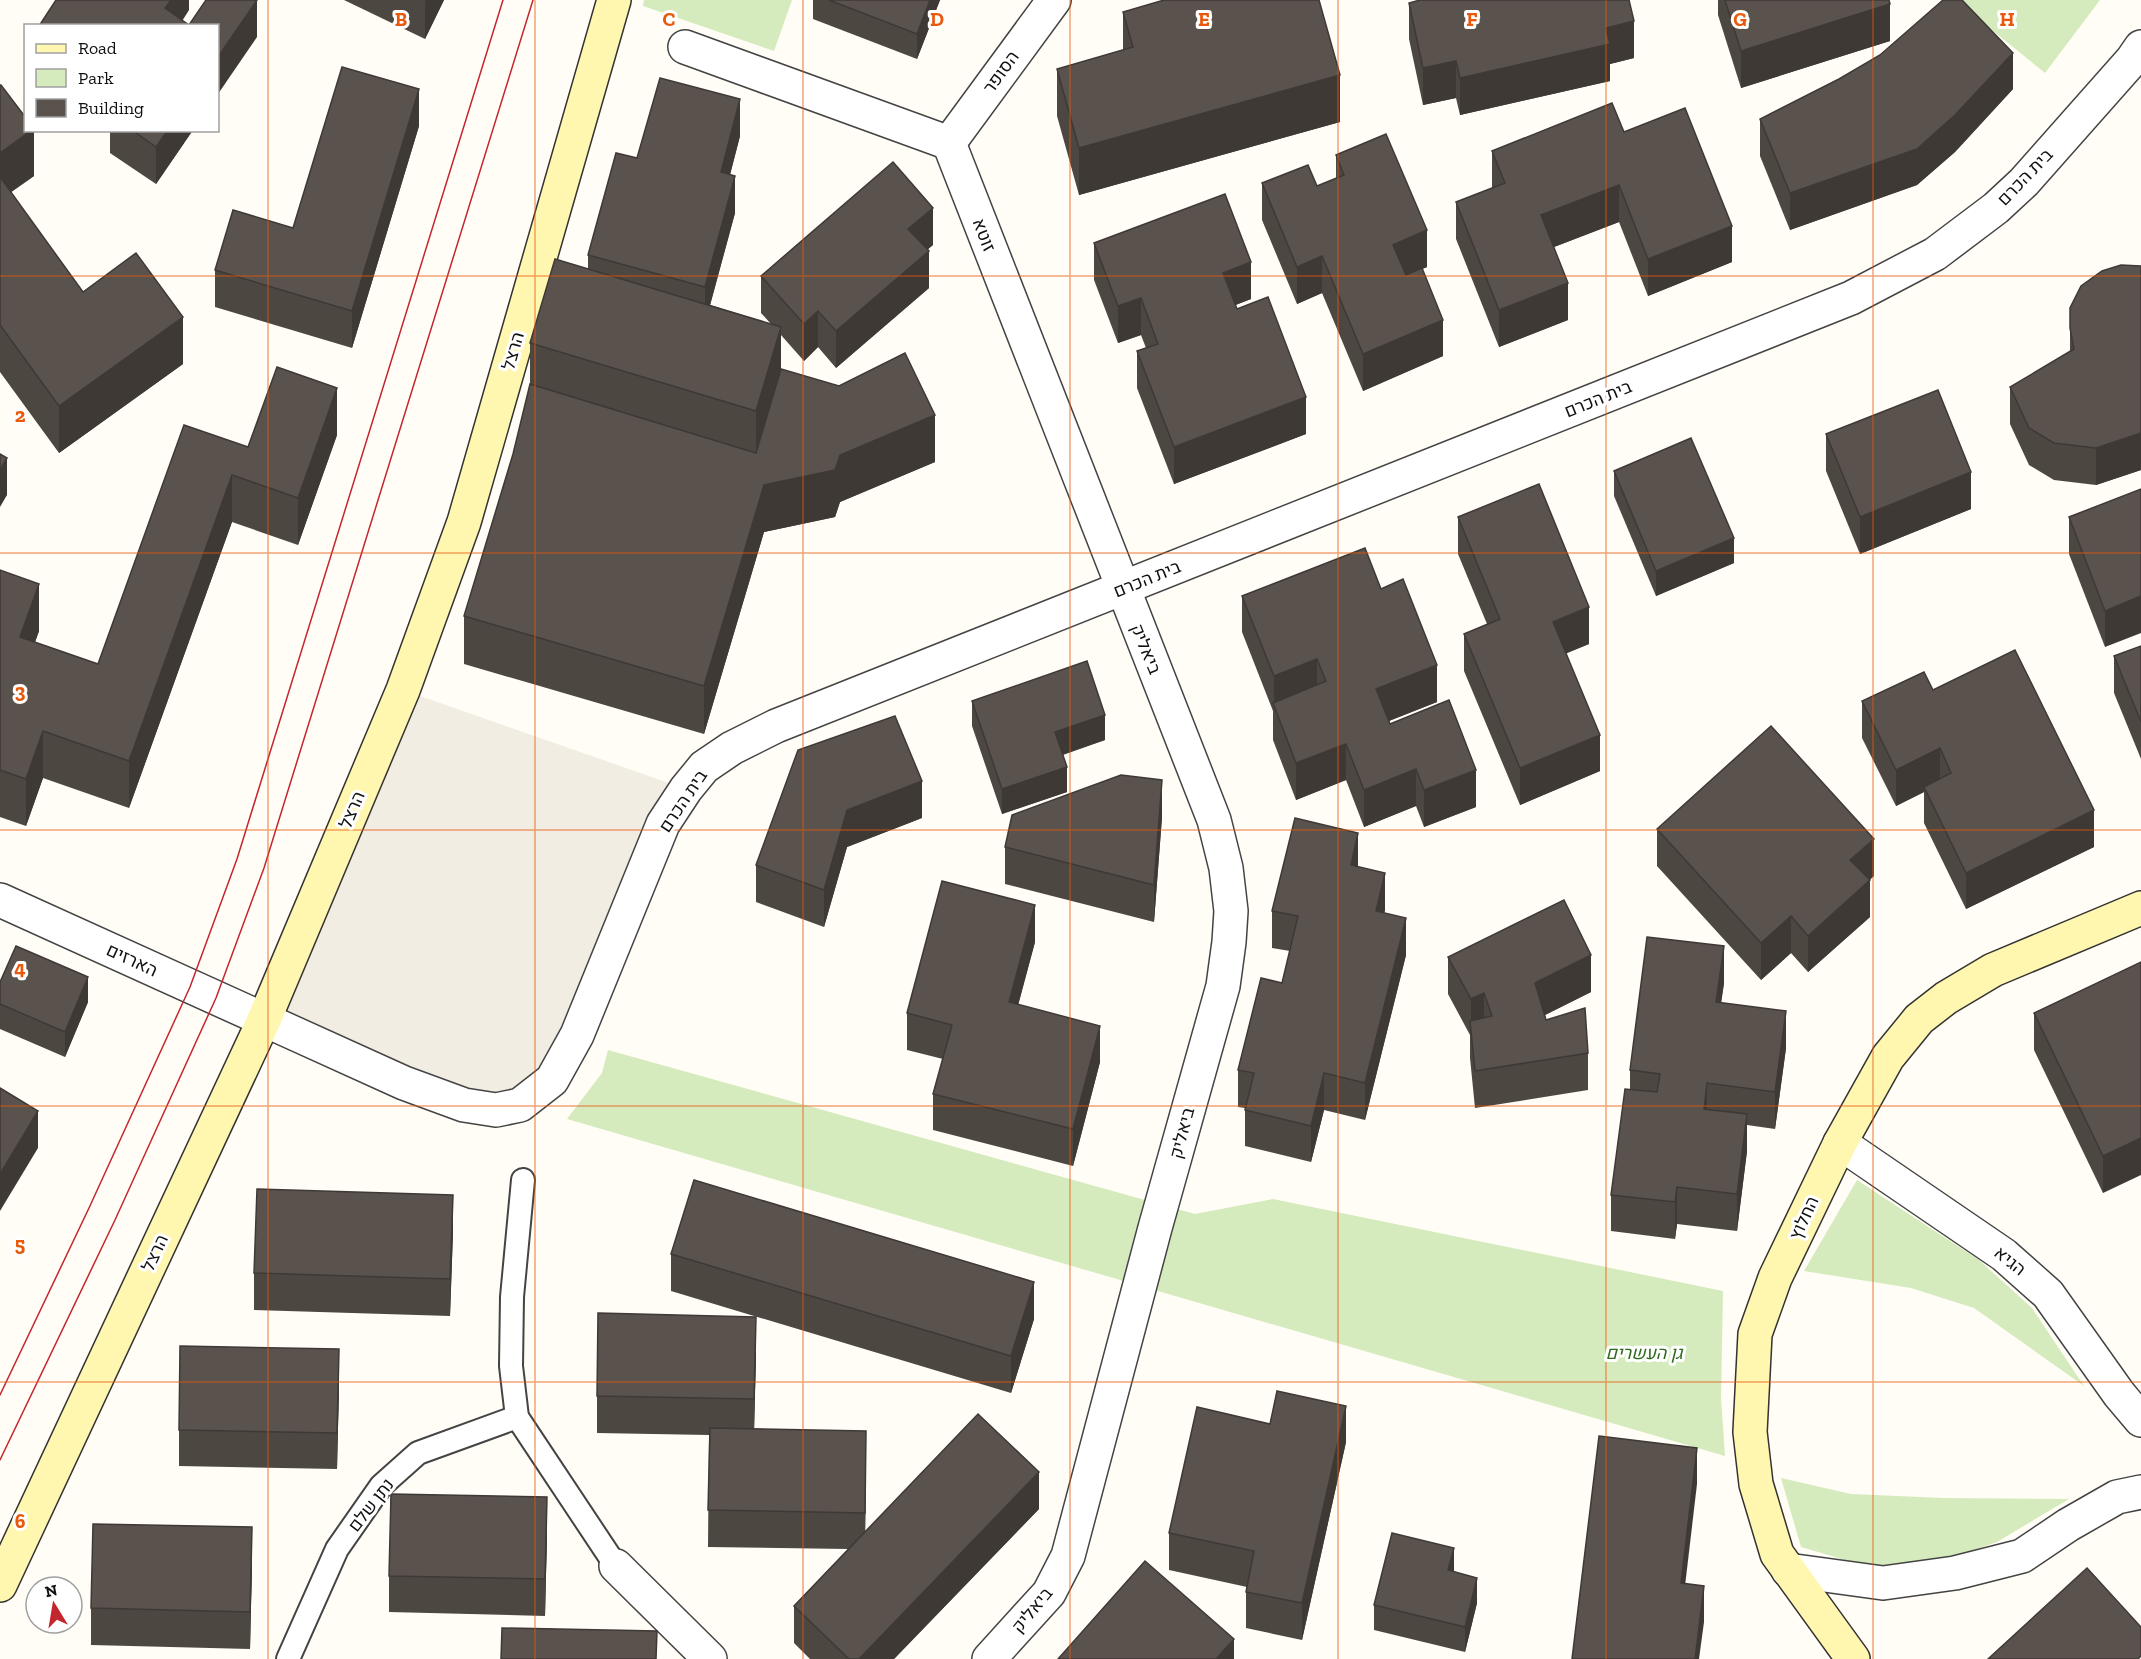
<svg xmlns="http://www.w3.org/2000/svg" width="2141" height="1659" font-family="'Zilla Slab',Heebo,serif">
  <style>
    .green { fill: #d5ebbd }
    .plaza { fill: #f1ede2 }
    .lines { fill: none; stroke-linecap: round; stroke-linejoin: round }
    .lane-casing { stroke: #444; stroke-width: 26 }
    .street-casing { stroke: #444; stroke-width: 36 }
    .secondary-casing { stroke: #333; stroke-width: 36 }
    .lane { stroke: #fff; stroke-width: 22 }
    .street { stroke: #fff; stroke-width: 33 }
    .secondary { stroke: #fff6b0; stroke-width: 33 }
    .tram { stroke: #c4262e; stroke-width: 1.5 }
    .wall { fill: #4d4742 }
    .shaded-wall { fill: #3f3936 }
    .building { fill: #5a524d; stroke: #3f3936; stroke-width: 1.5 }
    .grid { fill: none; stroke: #e8590c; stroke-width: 1.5; stroke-opacity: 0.55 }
    .labels { text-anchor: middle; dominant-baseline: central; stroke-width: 6; stroke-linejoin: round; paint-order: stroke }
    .street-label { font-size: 18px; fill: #111; stroke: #fff }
    .park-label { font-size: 18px; font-style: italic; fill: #2f6b1f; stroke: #fff }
    .grid-label { font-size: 20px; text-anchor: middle; font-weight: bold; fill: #e8590c; stroke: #fff; stroke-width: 6; stroke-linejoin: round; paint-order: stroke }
  </style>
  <rect width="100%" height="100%" fill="#fffdf5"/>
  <!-- green -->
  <g class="green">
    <path d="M644 0H792L774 51 643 6Z"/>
    <path d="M1955 0H2100L2045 73Z"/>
    <path d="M608 1050 1195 1214 1273 1199 1723 1291 1721 1398 1725 1456 567 1119 602 1073Z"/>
    <path d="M1857 1180 1979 1260 2032 1308 2084 1386 1974 1308 1911 1288 1804 1271Z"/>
    <path d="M1781 1478 1851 1494 1944 1498 2069 1499 1997 1542 1938 1562 1869 1567 1801 1547Z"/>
  </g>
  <!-- plaza -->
  <path class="plaza" d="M403 690 686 789 577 1035 496 1110 264 1020Z"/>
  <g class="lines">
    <defs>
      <g id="lane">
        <path d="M523 1180 512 1297 511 1366 517 1417 616 1566"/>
        <path d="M288 1659 337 1549 381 1486 418 1453 517 1417"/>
      </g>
      <g id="street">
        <path d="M685 47 949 143 1214 820 1226 868 1231 911 1229 942 1223 986 1155 1228 1068 1556 1049 1593 989 1659"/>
        <path d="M949 143 1054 0"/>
        <path d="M0 900 404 1083 464 1105 496 1110 520 1105 552 1080 577 1035 663 824 686 789 704 767 732 748 776 726 1851 298 1935 254 1996 208 2024 182 2132 60 2141 47"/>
        <path d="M1840 1143 2004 1255 2048 1294 2119 1394 2141 1420"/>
        <path d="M616 1566 710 1659"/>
        <path d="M1788 1570 1883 1583 1955 1573 2022 1556 2068 1525 2117 1497 2141 1492"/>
      </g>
      <g id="secondary">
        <path d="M0 1585 264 1020 403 690 464 522 614 0"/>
        <path d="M1853 1659 1777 1554 1756 1484 1750 1432 1755 1334 1775 1278 1840 1143 1888 1057 1919 1019 1946 998 1993 970 2141 908"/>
      </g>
    </defs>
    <!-- lane casing -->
    <use href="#lane" class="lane-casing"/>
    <!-- street casing -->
    <use href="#street" class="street-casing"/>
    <!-- secondary casing -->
    <use href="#secondary" class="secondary-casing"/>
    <!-- lane -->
    <use href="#lane" class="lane"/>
    <!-- street -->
    <use href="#street" class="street"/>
    <!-- secondary -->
    <use href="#secondary" class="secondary"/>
    <!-- tram -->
    <g class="tram">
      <path d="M0 1395 89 1208 190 987 237 859 503 0"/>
      <path d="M0 1460 115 1220 216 998 264 868 533 0"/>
    </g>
  </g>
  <!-- wall -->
  <g class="wall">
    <path d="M344 0H444L425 39Z"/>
    <path d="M813 0H940L917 59 813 19Z"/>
    <path d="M1718 0H1889L1890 41 1741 88 1718 15Z"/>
    <path d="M1409 3 1634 58 1610 64V81L1460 115 1456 98 1423 105 1409 39Z"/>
    <path d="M1123 12 1340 122 1079 195 1057 116V69L1123 50Z"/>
    <path d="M0 85 34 130V176L11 192 83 292 183 364 59 453 0 372Z"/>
    <path d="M2013 89 1955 152 1917 185 1790 230 1760 156V119Z"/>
    <path d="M419 126 352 348 215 307V270L293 228Z"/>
    <path d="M110 130H193L156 184 110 153Z"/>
    <path d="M1624 132 1732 262 1648 296 1619 222 1554 247 1568 320 1499 347 1456 239V202L1492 188V151Z"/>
    <path d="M740 136 730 175 735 213 710 305 771 324 761 313V276L933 245 927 250 929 288 836 368 818 347 804 361 781 335V369L935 462 840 502 835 517 764 532 704 734 464 664V616L513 454 530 384V343L588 269V255L637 158Z"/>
    <path d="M1336 155 1427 267 1422 269 1443 356 1363 391 1322 293 1297 304 1262 220V183L1317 186 1336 179Z"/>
    <path d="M1094 243 1251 299 1235 305 1237 309 1306 434 1174 484 1137 388V351L1146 348 1141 335 1118 343 1094 280Z"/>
    <path d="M2141 266V470L2096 485 2054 480 2029 465 2010 424V387L2070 352V308Z"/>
    <path d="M1826 434 1971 509 1860 554 1826 471Z"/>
    <path d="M337 435 298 545 232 522 129 808 43 778 26 826 0 817V570L39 631 35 642 98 664 248 447Z"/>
    <path d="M1614 471 1734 563 1656 596 1614 496Z"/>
    <path d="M2141 489 2105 647 2069 554V517Z"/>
    <path d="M1458 517 1589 644 1566 653 1600 771 1520 805 1464 671V634L1487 624 1458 554Z"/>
    <path d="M1381 589 1437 702 1389 721 1390 724 1476 807 1424 827 1416 806 1364 827 1346 780 1296 800 1273 740V711L1242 632V596Z"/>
    <path d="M2141 646V759L2114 693V656Z"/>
    <path d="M1933 690 2094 847 1966 909 1924 823V792L1896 806 1862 738V701Z"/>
    <path d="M972 701 1105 740 1063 755 1067 792 1002 814 972 726Z"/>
    <path d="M1162 817 1154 922 1005 884V847Z"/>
    <path d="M922 818 847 847 824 927 756 902V865Z"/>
    <path d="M1657 829 1874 876 1869 880 1870 917 1808 972 1791 953 1761 980 1657 866Z"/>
    <path d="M1358 867 1385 910 1384 913 1406 955 1365 1120 1324 1110 1311 1162 1245 1146V1108L1238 1107V1070L1282 983 1290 951 1272 948V911Z"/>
    <path d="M1035 942 1018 1005 1100 1062 1073 1166 933 1130V1094L943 1059 907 1050V1013Z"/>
    <path d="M1448 957 1591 992 1545 1015 1546 1020 1588 1053V1090L1475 1108 1470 1058V1035L1448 994Z"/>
    <path d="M2141 962 2103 1193 2034 1050V1013Z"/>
    <path d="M0 982 88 1002 65 1057 0 1029Z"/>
    <path d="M1724 983 1721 1002 1786 1048 1775 1129 1747 1125V1151L1737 1231 1677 1224 1675 1239 1611 1231V1195L1630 1089V1070Z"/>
    <path d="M453 1232 450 1316 254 1310V1273Z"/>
    <path d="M671 1254 1034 1319 1011 1393 671 1291Z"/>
    <path d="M756 1353 754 1429 866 1468 865 1532 1039 1509 894 1659H810L794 1643V1606L848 1549 708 1547 709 1435 597 1433V1396Z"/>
    <path d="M339 1386 337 1469 179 1466V1430Z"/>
    <path d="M1346 1442 1302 1640 1246 1628V1592L1247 1587 1169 1570V1533Z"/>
    <path d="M547 1534 545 1616 389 1612V1576Z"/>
    <path d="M252 1564 250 1649 91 1645V1608Z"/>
    <path d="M1454 1572 1477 1603 1465 1652 1374 1630V1605Z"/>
  </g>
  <!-- shaded-wall -->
  <g class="shaded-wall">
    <path d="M171 0H189V10L179 26 165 8Z"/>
    <path d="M257 0V37L218 94V57Z"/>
    <path d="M426 0H444L425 39V2Z"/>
    <path d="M930 0H940L917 59V34Z"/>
    <path d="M1890 4V41L1741 88V51Z"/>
    <path d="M1634 21V58L1610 64V81L1460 115V78L1606 28Z"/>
    <path d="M2013 53V89L1955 152 1917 185 1790 230V193Z"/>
    <path d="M1456 61V98L1423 105V68Z"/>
    <path d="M1340 75V122L1079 195V148Z"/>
    <path d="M419 89V126L352 348V311Z"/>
    <path d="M740 99V136L721 209V172Z"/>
    <path d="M32 130H34V176L0 200V153Z"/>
    <path d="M168 130H193L156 184V147Z"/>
    <path d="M735 176V213L705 324V287Z"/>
    <path d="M1619 185V222L1541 252V215Z"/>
    <path d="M933 208V245L908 265V229Z"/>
    <path d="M1732 226V262L1648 296V259Z"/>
    <path d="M1427 230V267L1393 282V245Z"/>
    <path d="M929 251V288L836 368V331Z"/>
    <path d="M1322 256V293L1297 304V267Z"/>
    <path d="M1251 262V299L1223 310V273Z"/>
    <path d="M1568 283V320L1499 347V310Z"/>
    <path d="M1141 298V335L1118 343V306Z"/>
    <path d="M818 311V347L804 361V324Z"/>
    <path d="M183 317V364L59 453V406Z"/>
    <path d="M1443 320V356L1363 391V354Z"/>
    <path d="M781 327V416L756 500V411Z"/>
    <path d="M337 388V435L298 545V498Z"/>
    <path d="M1306 397V434L1174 484V447Z"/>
    <path d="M935 415V462L840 502 835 517 764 532 704 734V686L764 485Z"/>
    <path d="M2141 433V470L2096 485V448Z"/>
    <path d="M7 458V495L0 507V470Z"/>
    <path d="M1971 472V509L1860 554V517Z"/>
    <path d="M232 475V522L129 808V761Z"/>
    <path d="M1734 538V563L1656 596V571Z"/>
    <path d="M39 584V631L20 684V637Z"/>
    <path d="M2141 596V633L2105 647V611Z"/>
    <path d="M1589 607V644L1553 659V622Z"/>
    <path d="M1317 659V696L1274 706V676Z"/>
    <path d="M1437 665V702L1376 726V689Z"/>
    <path d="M1105 715V740L1055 757V732Z"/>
    <path d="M43 731V778L26 826V779Z"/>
    <path d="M1600 735V771L1520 805V768Z"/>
    <path d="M1346 744V780L1296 800V763Z"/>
    <path d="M1940 748V785L1924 787V792L1896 806V770Z"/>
    <path d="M1067 767V792L1002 814V789Z"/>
    <path d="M1416 769V806L1364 827V790Z"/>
    <path d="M1476 770V807L1424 827V790Z"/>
    <path d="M1162 780V817L1154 922V885Z"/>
    <path d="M922 781V818L847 847 824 927V890L847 810Z"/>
    <path d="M2094 810V847L1966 909V873Z"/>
    <path d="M1358 833V870L1351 865Z"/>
    <path d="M1874 839V876L1850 897V860Z"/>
    <path d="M1385 873V910L1376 948V911Z"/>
    <path d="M1870 880V917L1808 972V936Z"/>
    <path d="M1035 905V942L1009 1039V1002Z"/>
    <path d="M1791 916V953L1761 980V943Z"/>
    <path d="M1406 918V955L1365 1120V1083Z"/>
    <path d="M1724 946V983L1716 1039V1002Z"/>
    <path d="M1591 955V992L1535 1020V983Z"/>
    <path d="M88 977V1002L65 1057V1032Z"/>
    <path d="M1484 993V1030L1471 1026V999Z"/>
    <path d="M1786 1011V1048L1775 1129V1092Z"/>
    <path d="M1100 1026V1062L1073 1166V1129Z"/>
    <path d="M1324 1073V1110L1311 1162V1126Z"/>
    <path d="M1707 1083V1120L1704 1109Z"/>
    <path d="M38 1111V1148L0 1211V1174Z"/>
    <path d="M1747 1114V1151L1737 1231V1194Z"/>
    <path d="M2141 1138V1175L2103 1193V1156Z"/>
    <path d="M1677 1187V1224L1675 1239V1202Z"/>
    <path d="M453 1195V1232L450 1316V1279Z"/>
    <path d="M1034 1282V1319L1011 1393V1356Z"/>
    <path d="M756 1317V1353L754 1436V1399Z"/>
    <path d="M339 1349V1386L337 1469V1433Z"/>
    <path d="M1346 1406V1442L1302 1640V1603Z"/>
    <path d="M866 1431V1468L865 1550V1513Z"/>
    <path d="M1697 1448V1484L1681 1620V1583Z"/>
    <path d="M1039 1472V1509L894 1659H859Z"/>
    <path d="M547 1497V1534L545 1616V1579Z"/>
    <path d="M252 1527V1564L250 1649V1612Z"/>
    <path d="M1454 1548V1574L1448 1570Z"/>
    <path d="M1477 1578V1603L1465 1652V1627Z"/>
    <path d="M1704 1586V1622L1699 1659H1695Z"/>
    <path d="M1234 1639V1659H1216Z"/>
  </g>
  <!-- building -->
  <g class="building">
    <path d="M56 0H171L165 8 189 25 206 0H257L218 57V26H39Z"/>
    <path d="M829 0H930L917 34Z"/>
    <path d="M1164 0H1319L1340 75 1079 148 1057 69 1133 47 1123 12Z"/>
    <path d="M1420 0H1629L1634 21 1606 28 1610 44 1460 78 1456 61 1423 68 1409 3Z"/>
    <path d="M1725 0H1889L1890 4 1741 51Z"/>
    <path d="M1943 0H1962L2013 53 1955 115 1917 149 1790 193 1760 119 1839 79 1880 55Z"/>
    <path d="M342 67 419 89 352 311 215 270 233 210 293 228Z"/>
    <path d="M660 78 740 99 721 172 735 176 705 287 588 255 616 153 637 158Z"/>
    <path d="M0 85H1L26 118V130H32L0 153Z"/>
    <path d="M1612 103 1624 132 1685 108 1732 226 1648 259 1619 185 1541 215 1568 283 1499 310 1456 202 1505 183 1492 151Z"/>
    <path d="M132 130H168L156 147Z"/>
    <path d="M1386 134 1427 230 1393 245 1406 275 1422 268 1443 320 1363 354 1322 256 1297 267 1262 183 1308 165 1317 186 1344 175 1336 155Z"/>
    <path d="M893 162 933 208 908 229 929 251 836 331 818 311 804 324 761 276Z"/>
    <path d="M0 177 83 292 136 253 183 317 59 406 0 325Z"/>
    <path d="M1225 194 1251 262 1223 273 1237 309 1268 297 1306 397 1174 447 1137 351 1158 344 1141 298 1118 306 1094 243Z"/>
    <path d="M555 259 781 327 756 411 530 343Z"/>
    <path d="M2121 265 2141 266V433L2096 448 2054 443 2029 428 2010 387 2074 349 2070 328V308L2081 286 2102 271Z"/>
    <path d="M905 353 935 415 840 455 835 470 764 485 704 686 464 616 513 454 530 384 756 453 781 369 839 386Z"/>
    <path d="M277 367 337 388 298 498 232 475 129 761 43 731 26 779 0 770V570L39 584 20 637 98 664 184 425 248 447Z"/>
    <path d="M1938 390 1971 472 1860 517 1826 434Z"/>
    <path d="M1691 438 1734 538 1656 571 1614 471Z"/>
    <path d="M0 454 7 458 0 470Z"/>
    <path d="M1539 484 1589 607 1553 622 1600 735 1520 768 1464 634 1500 619 1458 517Z"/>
    <path d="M2141 489V596L2105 611 2069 517Z"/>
    <path d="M1365 548 1381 589 1403 579 1437 665 1376 689 1390 724 1449 700 1476 770 1424 790 1416 769 1364 790 1346 744 1296 763 1273 703 1326 681 1317 659 1274 676 1242 596Z"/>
    <path d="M2141 646V722L2114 656Z"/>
    <path d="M2015 650 2094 810 1966 873 1924 787 1951 773 1940 748 1896 770 1862 701 1924 672 1933 690Z"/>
    <path d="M1087 661 1105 715 1055 732 1067 767 1002 789 972 701Z"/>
    <path d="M895 716 922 781 847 810 824 890 756 865 798 750Z"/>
    <path d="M1771 726 1874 839 1850 860 1870 880 1808 936 1791 916 1761 943 1657 829Z"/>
    <path d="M1121 775 1162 780 1154 885 1005 847 1012 815Z"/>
    <path d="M1295 818 1358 833 1351 865 1385 873 1376 911 1406 918 1365 1083 1324 1073 1311 1126 1245 1110 1254 1073 1238 1070 1261 978 1282 983 1298 916 1272 911Z"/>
    <path d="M942 881 1035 905 1009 1002 1100 1026 1073 1129 933 1094 952 1025 907 1013Z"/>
    <path d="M1564 900 1591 955 1535 983 1546 1020 1585 1008 1588 1053 1475 1071 1470 1021 1492 1016 1484 993 1471 999 1448 957Z"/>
    <path d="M1647 937 1724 946 1716 1002 1786 1011 1775 1092 1707 1083 1704 1109 1747 1114 1737 1194 1677 1187 1675 1202 1611 1195 1625 1089 1657 1092 1660 1074 1630 1070Z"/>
    <path d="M16 946 88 977 65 1032 0 1004V982Z"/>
    <path d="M2141 962V1138L2103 1156 2034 1013Z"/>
    <path d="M0 1088 38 1111 0 1174Z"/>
    <path d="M694 1180 1034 1282 1011 1356 671 1254Z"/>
    <path d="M257 1189 453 1195 450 1279 254 1273Z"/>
    <path d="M598 1313 756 1317 754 1399 597 1396Z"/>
    <path d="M180 1346 339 1349 337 1433 179 1430Z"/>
    <path d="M1277 1391 1346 1406 1302 1603 1246 1592 1254 1551 1169 1533 1197 1407 1270 1424Z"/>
    <path d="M978 1414 1039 1472 859 1659H849L794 1606Z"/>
    <path d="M710 1428 866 1431 865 1513 708 1510Z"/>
    <path d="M1599 1436 1697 1448 1681 1583 1704 1586 1695 1659H1572Z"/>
    <path d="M391 1494 547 1497 545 1579 389 1576Z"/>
    <path d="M93 1524 252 1527 250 1612 91 1608Z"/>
    <path d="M1392 1533 1454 1548 1448 1570 1477 1578 1465 1627 1374 1605Z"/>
    <path d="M1145 1561 1234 1639 1216 1659H1058Z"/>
    <path d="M2087 1568 2141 1627V1656L2138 1659H1988Z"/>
    <path d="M502 1628 657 1631 656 1659H501Z"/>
  </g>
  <!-- grid -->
  <path class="grid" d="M268 0V1659M535 0V1659M803 0V1659M1070 0V1659M1338 0V1659M1606 0V1659M1873 0V1659M0 276H2141M0 553H2141M0 830H2141M0 1106H2141M0 1382H2141"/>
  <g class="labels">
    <!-- street labels -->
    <g class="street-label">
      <text transform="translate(1001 72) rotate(-54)">הסופר</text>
      <text transform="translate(2025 177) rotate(-46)">בית הכרם</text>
      <text transform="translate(984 235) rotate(69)">זוטא</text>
      <text transform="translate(513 351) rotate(-74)">הרצל</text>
      <text transform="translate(1598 399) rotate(-22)">בית הכרם</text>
      <text transform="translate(1147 579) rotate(-22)">בית הכרם</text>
      <text transform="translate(1146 649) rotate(68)">ביאליק</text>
      <text transform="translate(683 801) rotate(-56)">בית הכרם</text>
      <text transform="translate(352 810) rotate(-67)">הרצל</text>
      <text transform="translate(132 960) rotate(25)">הארזים</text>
      <text transform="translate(1182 1133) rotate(-75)">ביאליק</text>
      <text transform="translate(1804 1218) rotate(-65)">החלוץ</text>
      <text transform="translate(155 1253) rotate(-65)">הרצל</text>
      <text transform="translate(2010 1261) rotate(39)">הגיא</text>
      <text transform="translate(371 1505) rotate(-52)">נתן שלם</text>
      <text transform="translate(1032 1610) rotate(-50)">ביאליק</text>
    </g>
    <!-- park labels -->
    <g class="park-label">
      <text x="1644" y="1353">גן העשרים</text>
    </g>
  </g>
  <g class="grid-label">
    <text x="401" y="26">B</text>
    <text x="669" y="26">C</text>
    <text x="937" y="26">D</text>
    <text x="1204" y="26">E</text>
    <text x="1472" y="26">F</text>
    <text x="1740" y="26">G</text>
    <text x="2007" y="26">H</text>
    <text x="20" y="422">2</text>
    <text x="20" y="698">3</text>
    <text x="20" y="975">4</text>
    <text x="20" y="1251">5</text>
    <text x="20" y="1528">6</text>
  </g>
  <!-- legend -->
  <rect x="24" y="24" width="195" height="108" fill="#ffffff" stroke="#a0a0a0" stroke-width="1.5"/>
  <rect x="36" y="44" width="30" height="9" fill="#fff6b0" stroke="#a0a0a0" stroke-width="1.5"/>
  <text x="78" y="54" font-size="18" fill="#111111">Road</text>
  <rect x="36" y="69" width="30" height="18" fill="#d5ebbd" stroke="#a0a0a0" stroke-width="1.5"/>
  <text x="78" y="84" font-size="18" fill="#111111">Park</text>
  <rect x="36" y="99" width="30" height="18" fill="#5a524d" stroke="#a0a0a0" stroke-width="1.5"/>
  <text x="78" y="114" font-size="18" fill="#111111">Building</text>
  <!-- north arrow -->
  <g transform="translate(54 1605) rotate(349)"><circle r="28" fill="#ffffff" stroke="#a0a0a0" stroke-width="1.5"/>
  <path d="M0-4.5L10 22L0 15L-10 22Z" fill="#c4262e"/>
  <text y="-9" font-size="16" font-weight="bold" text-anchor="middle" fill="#111111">N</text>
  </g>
</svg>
